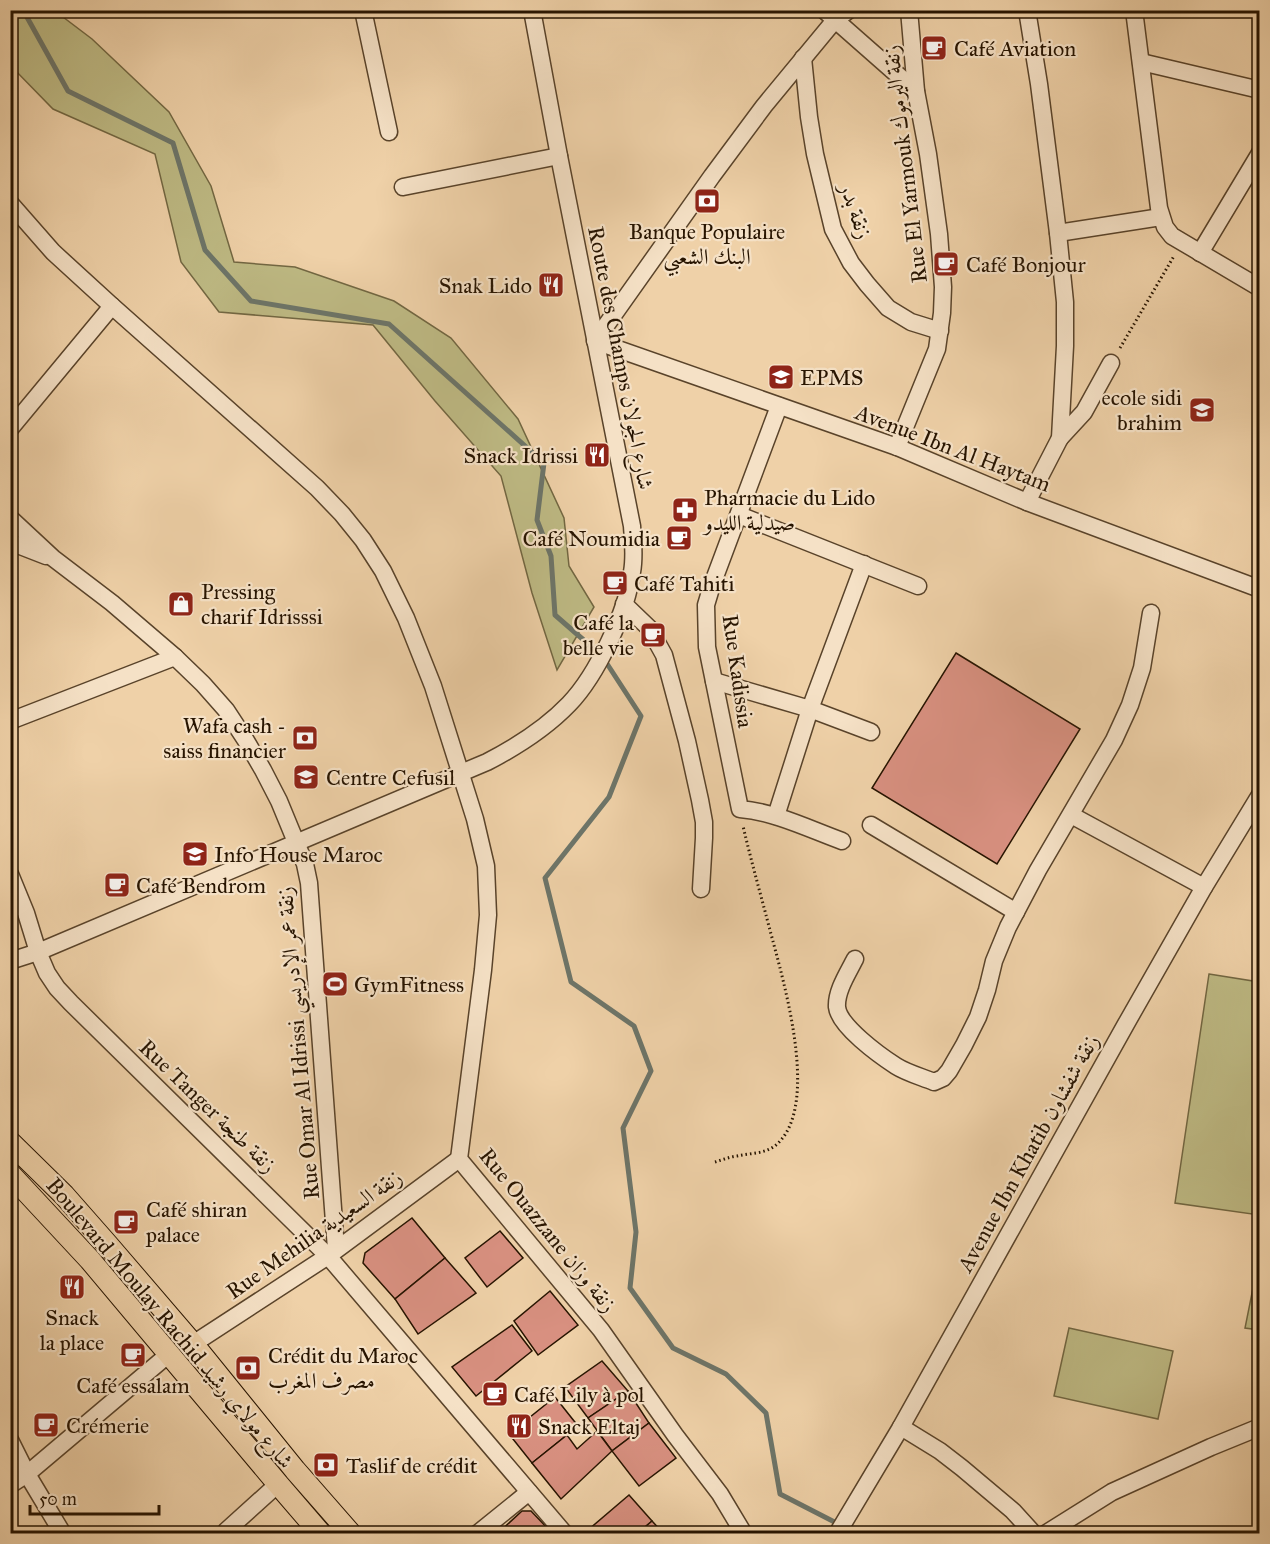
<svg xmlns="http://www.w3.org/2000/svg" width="1270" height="1544" font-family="'IM FELL Great Primer',Amiri,serif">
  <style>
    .green { fill: #beba84; stroke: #726742; stroke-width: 1.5 }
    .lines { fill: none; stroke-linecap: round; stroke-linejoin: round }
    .stream { stroke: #6d7569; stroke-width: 5 }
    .building { fill: #d89080; stroke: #271400; stroke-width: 1.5 }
    .minor-casing { stroke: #59432a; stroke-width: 19 }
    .major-casing { stroke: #271400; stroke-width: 23 }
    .path { stroke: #271400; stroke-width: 3; stroke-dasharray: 1.5 3; stroke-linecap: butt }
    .minor { stroke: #f5e1c6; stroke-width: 16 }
    .major { stroke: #efd1a8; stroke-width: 21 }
    .labels { text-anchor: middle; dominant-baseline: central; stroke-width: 4.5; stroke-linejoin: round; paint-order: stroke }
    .poi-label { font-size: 22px; fill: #271400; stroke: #f5e1c6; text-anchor: start }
    .street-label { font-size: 22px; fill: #271400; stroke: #f5e1c6 }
  </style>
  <rect width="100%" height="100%" fill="#efd1a8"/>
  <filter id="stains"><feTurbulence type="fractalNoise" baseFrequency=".00333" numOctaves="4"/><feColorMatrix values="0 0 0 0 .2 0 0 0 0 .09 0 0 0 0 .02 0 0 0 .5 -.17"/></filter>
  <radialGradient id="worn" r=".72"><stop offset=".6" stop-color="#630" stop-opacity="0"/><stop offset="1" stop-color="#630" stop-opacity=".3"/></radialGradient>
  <!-- green -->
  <g class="green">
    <path d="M11 10 55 11 92 39 169 112 211 186 234 262 295 267 394 301 451 338 518 419 564 518 569 566 594 607 557 670 532 593 501 476 435 401 373 325 219 312 181 262 155 154 53 109 11 66Z"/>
    <path d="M1209 974 1259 982V1215L1175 1203Z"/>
    <path d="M1256 1273H1259V1330L1245 1328Z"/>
    <path d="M1069 1328 1173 1351 1158 1419 1054 1396Z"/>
  </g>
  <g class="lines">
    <!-- stream -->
    <path class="stream" d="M23 10 68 91 173 143 205 250 251 301 389 324 544 463 537 520 551 556 555 615 602 656 641 716 609 797 545 878 571 982 634 1026 651 1071 623 1128 636 1232 630 1288 673 1348 726 1374 766 1413 780 1494 852 1531 853 1534"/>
  </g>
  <!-- building -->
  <g class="building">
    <path d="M956 653 1080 729 997 864 872 788Z"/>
    <path d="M412 1218 445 1258 395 1299 363 1263 365 1253Z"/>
    <path d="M500 1231 523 1258 487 1287 465 1258Z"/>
    <path d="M445 1258 476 1293 418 1334 395 1299Z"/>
    <path d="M550 1291 578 1325 538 1355 514 1321Z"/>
    <path d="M512 1325 532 1351 476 1396 452 1367Z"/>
    <path d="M602 1361 628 1391 588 1418 565 1387Z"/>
    <path d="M628 1391 649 1423 612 1451 588 1418Z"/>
    <path d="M555 1397 578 1426 532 1463 509 1434Z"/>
    <path d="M649 1423 676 1458 639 1486 612 1451Z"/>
    <path d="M597 1431 612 1451 561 1499 532 1463 567 1435 577 1449Z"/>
    <path d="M629 1495 652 1521 637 1534H591L588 1530Z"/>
    <path d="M522 1511H531L553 1534H497Z"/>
    <path d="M652 1521 664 1534H637Z"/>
  </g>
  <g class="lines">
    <defs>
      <g id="minor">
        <path d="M363 10 389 132"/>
        <path d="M824 10 916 91"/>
        <path d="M849 10 835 20 764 106 712 176 595 341 897 447 1027 502 1260 589"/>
        <path d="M1027 10 1039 84 1058 233 1065 302V346L1060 438 1027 502"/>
        <path d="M1134 10 1159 208 1165 227 1172 236 1260 288"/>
        <path d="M803 58 809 117 815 154 833 229 851 263 867 284 888 308 911 322 940 331"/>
        <path d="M1141 62 1260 90"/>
        <path d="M403 187 559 156"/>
        <path d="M10 203 53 252 112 306 317 488 342 514 363 540 383 571 406 618 433 686 475 819 486 866 488 915 483 970 459 1159 601 1330 675 1435 720 1494 744 1534"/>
        <path d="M1058 233 1161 217"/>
        <path d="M1200 253 1260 153"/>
        <path d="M779 406 712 585 706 605 707 647 740 809C775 812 809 829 842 841"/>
        <path d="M10 429 112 306"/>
        <path d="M1060 438 1084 412 1111 363"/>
        <path d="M897 447 937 349 942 313 943 287 939 234 928 154 916 91 909 10"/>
        <path d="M739 515 918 586"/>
        <path d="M10 518 53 558 112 603 175 657 203 684 226 710 245 739 263 770 279 801 305 864 309 883 336 1249"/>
        <path d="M10 542 46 556"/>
        <path d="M624 604 649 628 664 655 687 741 700 800 704 822V838L701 889"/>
        <path d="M714 681 810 709 871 732"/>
        <path d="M10 721 175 657"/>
        <path d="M1071 815 1204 887"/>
        <path d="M776 816 810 709 864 564"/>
        <path d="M871 825 1016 912"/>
        <path d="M10 874 26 913 38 952 47 973 57 988 71 1003 328 1256 565 1534"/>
        <path d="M855 959C848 973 836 991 837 1007 839 1026 879 1055 896 1066 907 1073 922 1077 934 1082L943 1078 949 1071 964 1045 978 1017 987 990 994 961 1008 927 1038 870 1114 740 1130 705 1142 668 1151 613"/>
        <path d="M10 961 38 952 487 762C518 746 545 729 569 704 597 675 627 611 632 572 635 556 633 541 632 526L559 156 532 10"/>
        <path d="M193 1344 328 1256 459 1159"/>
        <path d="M901 1427 940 1451 962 1468 1013 1511 1034 1534"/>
        <path d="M10 1440 27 1474 63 1534"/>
        <path d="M10 1485 27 1474 169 1354"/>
        <path d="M226 1531 278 1484"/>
        <path d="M477 1534 529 1492"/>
        <path d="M837 1534 901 1427 1126 1024 1204 887 1260 795"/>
        <path d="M1045 1534 1112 1492 1211 1447 1260 1427"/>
      </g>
      <g id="major">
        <path d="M10 1142 64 1195 108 1245 193 1344 295 1470 351 1534"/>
        <path d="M10 1174 90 1260 278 1484 321 1534"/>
      </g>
    </defs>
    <!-- minor casing -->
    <use href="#minor" class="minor-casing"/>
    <!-- major casing -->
    <use href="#major" class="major-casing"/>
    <!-- path -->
    <g class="path">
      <path d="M1120 348 1174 256"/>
      <path d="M715 1162C722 1160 729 1157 737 1156 750 1153 765 1154 776 1145 824 1104 779 967 766 915 758 885 750 856 743 826"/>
    </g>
    <!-- minor -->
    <use href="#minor" class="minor"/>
    <!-- major -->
    <use href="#major" class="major"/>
  </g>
  <!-- icons -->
  <defs>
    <symbol id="cafe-square" viewBox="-11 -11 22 22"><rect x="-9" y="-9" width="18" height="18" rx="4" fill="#8f2418" stroke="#f5e1c6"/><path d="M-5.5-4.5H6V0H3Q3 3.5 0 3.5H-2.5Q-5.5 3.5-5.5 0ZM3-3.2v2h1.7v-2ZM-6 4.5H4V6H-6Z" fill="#fff"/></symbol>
    <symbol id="bank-square" viewBox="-11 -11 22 22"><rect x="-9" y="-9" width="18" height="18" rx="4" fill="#8f2418" stroke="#f5e1c6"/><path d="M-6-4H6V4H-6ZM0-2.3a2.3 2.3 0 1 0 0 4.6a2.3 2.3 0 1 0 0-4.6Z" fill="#fff"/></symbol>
    <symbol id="restaurant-square" viewBox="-11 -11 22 22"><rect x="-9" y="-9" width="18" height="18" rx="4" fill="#8f2418" stroke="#f5e1c6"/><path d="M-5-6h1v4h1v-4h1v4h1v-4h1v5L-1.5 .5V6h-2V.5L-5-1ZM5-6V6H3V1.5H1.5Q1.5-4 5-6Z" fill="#fff"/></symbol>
    <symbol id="school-square" viewBox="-11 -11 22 22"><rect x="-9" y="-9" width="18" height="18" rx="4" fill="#8f2418" stroke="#f5e1c6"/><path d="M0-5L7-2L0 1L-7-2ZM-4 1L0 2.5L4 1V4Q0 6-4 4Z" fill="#fff"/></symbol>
    <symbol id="pharmacy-square" viewBox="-11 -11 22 22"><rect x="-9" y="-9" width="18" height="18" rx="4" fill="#8f2418" stroke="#f5e1c6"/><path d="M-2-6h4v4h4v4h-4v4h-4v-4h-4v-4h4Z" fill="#fff"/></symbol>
    <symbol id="shop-square" viewBox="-11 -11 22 22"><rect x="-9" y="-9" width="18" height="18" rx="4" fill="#8f2418" stroke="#f5e1c6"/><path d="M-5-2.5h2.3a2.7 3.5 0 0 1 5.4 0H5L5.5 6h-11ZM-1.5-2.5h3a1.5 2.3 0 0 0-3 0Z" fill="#fff"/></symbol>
    <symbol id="stadium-square" viewBox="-11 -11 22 22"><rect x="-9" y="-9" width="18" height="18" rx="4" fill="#8f2418" stroke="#f5e1c6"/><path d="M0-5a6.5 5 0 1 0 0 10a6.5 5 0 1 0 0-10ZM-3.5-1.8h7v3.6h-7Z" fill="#fff"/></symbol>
  </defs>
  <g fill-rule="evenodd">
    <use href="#cafe-square" x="919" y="33" width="30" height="30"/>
    <use href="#bank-square" x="692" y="186" width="30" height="30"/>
    <use href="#cafe-square" x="931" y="249" width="30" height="30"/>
    <use href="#restaurant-square" x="536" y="270" width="30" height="30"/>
    <use href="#school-square" x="766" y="362" width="30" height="30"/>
    <use href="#school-square" x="1187" y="395" width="30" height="30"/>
    <use href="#restaurant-square" x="582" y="440" width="30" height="30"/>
    <use href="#pharmacy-square" x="670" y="495" width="30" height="30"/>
    <use href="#cafe-square" x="664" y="523" width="30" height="30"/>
    <use href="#cafe-square" x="600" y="568" width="30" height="30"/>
    <use href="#shop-square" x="166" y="589" width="30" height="30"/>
    <use href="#cafe-square" x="638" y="620" width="30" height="30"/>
    <use href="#bank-square" x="290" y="723" width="30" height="30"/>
    <use href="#school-square" x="291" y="762" width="30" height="30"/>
    <use href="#school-square" x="180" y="839" width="30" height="30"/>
    <use href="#cafe-square" x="102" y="870" width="30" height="30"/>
    <use href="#stadium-square" x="320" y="969" width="30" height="30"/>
    <use href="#cafe-square" x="111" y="1207" width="30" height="30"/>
    <use href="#restaurant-square" x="57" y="1272" width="30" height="30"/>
    <use href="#cafe-square" x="118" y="1340" width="30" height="30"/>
    <use href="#bank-square" x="233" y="1353" width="30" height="30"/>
    <use href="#cafe-square" x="480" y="1379" width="30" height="30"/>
    <use href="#cafe-square" x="31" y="1410" width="30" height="30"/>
    <use href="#restaurant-square" x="504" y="1411" width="30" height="30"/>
    <use href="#bank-square" x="311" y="1450" width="30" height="30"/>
  </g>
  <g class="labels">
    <!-- poi labels -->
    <g class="poi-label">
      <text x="954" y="48">Café Aviation</text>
      <text x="707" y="231" text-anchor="middle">Banque Populaire<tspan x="707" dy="25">البنك الشعبي</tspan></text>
      <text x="966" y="264">Café Bonjour</text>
      <text x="532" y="285" text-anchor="end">Snak Lido</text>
      <text x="800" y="377">EPMS</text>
      <text x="1182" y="397" text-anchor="end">ecole sidi<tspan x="1182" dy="25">brahim</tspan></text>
      <text x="578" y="455" text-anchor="end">Snack Idrissi</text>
      <text x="704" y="497">Pharmacie du Lido<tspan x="704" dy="25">صيدلية الليدو</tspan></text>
      <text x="660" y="538" text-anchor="end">Café Noumidia</text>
      <text x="634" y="583">Café Tahiti</text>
      <text x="201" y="591">Pressing<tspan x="201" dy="25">charif Idrisssi</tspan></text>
      <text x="634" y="622" text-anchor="end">Café la<tspan x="634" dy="25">belle vie</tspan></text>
      <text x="286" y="725" text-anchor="end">Wafa cash -<tspan x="286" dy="25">saiss financier</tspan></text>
      <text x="326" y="777">Centre Cefusil</text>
      <text x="214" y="854">Info House Maroc</text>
      <text x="136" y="885">Café Bendrom</text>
      <text x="354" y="984">GymFitness</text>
      <text x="146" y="1209">Café shiran<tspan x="146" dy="25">palace</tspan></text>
      <text x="72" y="1317" text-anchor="middle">Snack<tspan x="72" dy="25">la place</tspan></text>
      <text x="268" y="1355">Crédit du Maroc<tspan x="268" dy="25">مصرف المغرب</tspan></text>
      <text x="133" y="1385" text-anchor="middle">Café essalam</text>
      <text x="514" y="1394">Café Lily à pol</text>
      <text x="66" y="1425">Crémerie</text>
      <text x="538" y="1426">Snack Eltaj</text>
      <text x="346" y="1465">Taslif de crédit</text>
    </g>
    <!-- street labels -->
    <g class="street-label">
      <text transform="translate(905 164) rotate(-97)">Rue El Yarmouk زنقة اليرموك</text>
      <text transform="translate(856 211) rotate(71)">زنقة بدر</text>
      <text transform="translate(621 358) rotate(79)">Route des Champs شارع الجولان</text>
      <text transform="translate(953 448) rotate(21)">Avenue Ibn Al Haytam</text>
      <text transform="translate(738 671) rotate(82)">Rue Kadissia</text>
      <text transform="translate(298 1043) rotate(-95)">Rue Omar Al Idrissi زنقة عمر الإدريسي</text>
      <text transform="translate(208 1106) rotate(44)">Rue Tanger زنقة طنجة</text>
      <text transform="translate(1028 1153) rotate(-61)">Avenue Ibn Khatib زنقة شفشاون</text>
      <text transform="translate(548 1230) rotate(51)">Rue Ouazzane زنقة وزان</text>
      <text transform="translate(314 1234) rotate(-35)">Rue Mehilia زنقة السعيدية</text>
      <text transform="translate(170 1323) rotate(50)">Boulevard Moulay Rachid شارع مولاي رشيد</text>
    </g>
  </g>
  <!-- margin -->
  <rect width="1270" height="1544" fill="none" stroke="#efd1a8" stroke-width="36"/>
  <rect x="12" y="12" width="1246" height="1520" fill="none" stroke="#271400" stroke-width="3"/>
  <rect x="18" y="18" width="1234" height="1508" fill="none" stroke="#271400" stroke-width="1.5"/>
  <!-- scale -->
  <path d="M30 1505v9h129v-9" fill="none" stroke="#271400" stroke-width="3"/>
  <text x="39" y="1505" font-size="18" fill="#271400" stroke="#f5e1c6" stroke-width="4.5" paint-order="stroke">50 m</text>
  <rect width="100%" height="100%" filter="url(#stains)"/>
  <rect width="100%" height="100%" fill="url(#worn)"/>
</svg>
